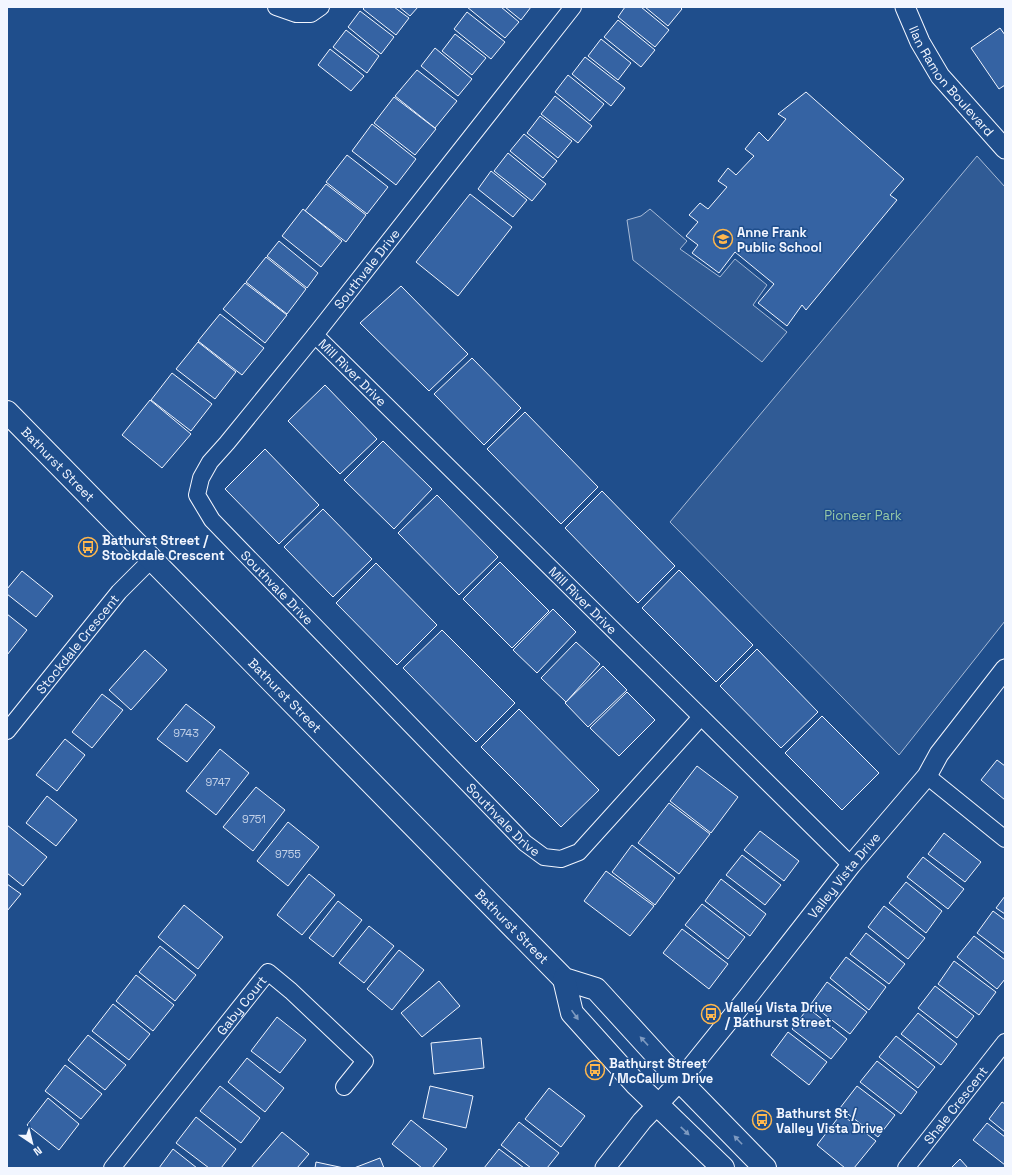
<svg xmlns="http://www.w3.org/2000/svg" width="1012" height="1175" font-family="'Space Grotesk',sans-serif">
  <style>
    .green { fill: #305b95; stroke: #a8bbd7 }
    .building { fill: #3563a3; stroke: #f2f6ff }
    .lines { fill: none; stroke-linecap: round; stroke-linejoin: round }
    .minor-casing { stroke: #f2f6ff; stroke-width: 18 }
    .tertiary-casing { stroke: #f2f6ff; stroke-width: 21 }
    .secondary-casing { stroke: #f2f6ff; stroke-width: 24 }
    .minor { stroke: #1f4e8c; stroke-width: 16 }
    .tertiary { stroke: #1f4e8c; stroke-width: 19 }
    .secondary { stroke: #1f4e8c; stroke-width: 22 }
    .oneway { fill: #7e9ac0 }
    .labels { text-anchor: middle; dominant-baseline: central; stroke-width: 3; stroke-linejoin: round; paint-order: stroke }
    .number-label { font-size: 11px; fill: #c3d1e8 }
    .street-label { font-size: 13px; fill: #f2f6ff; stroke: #1f4e8c }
    .poi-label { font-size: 13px; font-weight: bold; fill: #f2f6ff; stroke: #1f4e8c; text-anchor: start }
    .park-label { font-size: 13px; fill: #97c8a6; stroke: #1f4e8c }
  </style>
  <rect width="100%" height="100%" fill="#1f4e8c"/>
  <!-- green -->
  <g class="green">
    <path d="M977 156 1005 187V621L899 755 670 522Z"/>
    <path d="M650 209 687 241 680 249 720 277 735 259 767 285 753 305 787 332 762 362 633 260 627 220 641 216Z"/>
  </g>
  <!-- building -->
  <g class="building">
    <path d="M365 7H394L409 18 396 35 363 9Z"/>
    <path d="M399 7H418L410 16Z"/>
    <path d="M467 7H501L519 22 505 38Z"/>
    <path d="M505 7H531L521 20Z"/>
    <path d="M625 7H641L669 30 655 47 618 17Z"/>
    <path d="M645 7H680L682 9 668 26Z"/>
    <path d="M360 11 394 37 381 54 348 27Z"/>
    <path d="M467 12 505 42 491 59 454 29Z"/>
    <path d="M618 20 655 50 641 67 604 37Z"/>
    <path d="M1000 28 1005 35V85L999 89 971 48Z"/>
    <path d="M346 30 379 56 367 73 333 47Z"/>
    <path d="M455 34 486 58 472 75 442 51Z"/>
    <path d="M601 39 631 63 618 80 588 56Z"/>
    <path d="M435 48 472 79 458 96 421 66Z"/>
    <path d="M330 49 364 76 351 91 318 65Z"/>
    <path d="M585 57 625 88 611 106 572 74Z"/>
    <path d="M417 70 457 101 435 128 395 96Z"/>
    <path d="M568 75 604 104 590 121 555 92Z"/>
    <path d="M806 92 904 179 890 195 897 200 806 310 802 305 787 326 758 303 774 284 735 252 719 273 692 253 698 245 686 236 698 222 689 215 700 203 708 209 727 187 718 181 728 168 736 175 754 156 745 149 759 132 768 141 786 119 778 114Z"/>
    <path d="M555 96 592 126 578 143 541 114Z"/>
    <path d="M394 97 436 129 415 155 374 123Z"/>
    <path d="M540 116 572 141 558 158 527 133Z"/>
    <path d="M372 124 416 159 396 185 352 151Z"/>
    <path d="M524 134 557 161 543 178 510 151Z"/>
    <path d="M508 153 546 184 532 201 494 171Z"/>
    <path d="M347 155 388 187 367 214 326 182Z"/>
    <path d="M491 171 527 200 513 217 478 189Z"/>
    <path d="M326 184 366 215 346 242 305 211Z"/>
    <path d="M470 194 512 227 458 296 416 262Z"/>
    <path d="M303 209 342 241 321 267 282 236Z"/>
    <path d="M279 241 318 273 307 288 267 256Z"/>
    <path d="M266 257 306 289 287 314 246 282Z"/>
    <path d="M245 283 287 315 265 343 223 309Z"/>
    <path d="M401 286 468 354 429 391 360 323Z"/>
    <path d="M220 314 264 348 242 375 198 341Z"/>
    <path d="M198 342 236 372 215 399 176 369Z"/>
    <path d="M472 358 521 408 484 445 434 394Z"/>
    <path d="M172 373 212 404 191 431 151 400Z"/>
    <path d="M325 385 377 439 340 474 288 421Z"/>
    <path d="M150 400 191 434 162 468 122 435Z"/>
    <path d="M525 412 598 487 561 524 487 449Z"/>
    <path d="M383 441 432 489 394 529 344 480Z"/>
    <path d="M265 449 319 505 279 544 225 489Z"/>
    <path d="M602 491 675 566 638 603 565 528Z"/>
    <path d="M437 495 498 557 459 595 398 533Z"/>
    <path d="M323 509 372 559 333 597 284 547Z"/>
    <path d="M500 562 549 611 512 648 463 599Z"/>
    <path d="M376 563 437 625 397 665 336 603Z"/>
    <path d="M679 570 753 645 716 682 642 608Z"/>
    <path d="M22 571 53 596 36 617 7 594V589Z"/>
    <path d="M553 609 576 632 537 673 513 650Z"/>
    <path d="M7 614 27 630 7 655Z"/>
    <path d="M442 630 515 703 476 742 403 668Z"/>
    <path d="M576 642 600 664 566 702 541 678Z"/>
    <path d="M757 649 818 712 781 748 720 686Z"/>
    <path d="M145 650 167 670 131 710 109 690Z"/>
    <path d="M603 666 627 690 588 727 565 703Z"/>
    <path d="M627 692 655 720 619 756 590 728Z"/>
    <path d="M102 694 123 710 92 748 72 732Z"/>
    <path d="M186 704 215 727 187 762 157 739Z"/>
    <path d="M519 709 599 790 561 827 481 747Z"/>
    <path d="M822 716 879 773 842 810 785 753Z"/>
    <path d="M65 739 85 755 57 791 36 775Z"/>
    <path d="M220 749 249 773 216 815 186 791Z"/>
    <path d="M997 760 1005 766V800L981 780Z"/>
    <path d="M697 766 738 797 711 833 670 801Z"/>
    <path d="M256 787 285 810 253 851 223 827Z"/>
    <path d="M47 796 77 820 56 846 26 823Z"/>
    <path d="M669 803 710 834 679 874 638 843Z"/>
    <path d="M288 822 319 847 288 886 257 861Z"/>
    <path d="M7 825 47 857 23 886 7 873Z"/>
    <path d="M760 831 799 861 784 881 744 850Z"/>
    <path d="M944 833 981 862 965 882 928 854Z"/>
    <path d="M632 845 675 878 655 905 612 872Z"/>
    <path d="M742 855 781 885 765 905 726 875Z"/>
    <path d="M923 857 964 889 948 909 907 877Z"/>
    <path d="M606 871 654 906 630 936 584 901Z"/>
    <path d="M309 874 335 895 302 935 277 915Z"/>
    <path d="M721 879 766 914 750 936 705 901Z"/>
    <path d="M906 882 942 911 926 933 889 903Z"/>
    <path d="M7 884 21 894 7 911Z"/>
    <path d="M1005 896V914L996 908Z"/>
    <path d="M338 901 362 920 333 957 309 938Z"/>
    <path d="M702 904 745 937 728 959 685 925Z"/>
    <path d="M184 905 223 937 198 969 158 937Z"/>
    <path d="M884 906 925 938 908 959 868 927Z"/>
    <path d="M993 911 1005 920V954L977 933Z"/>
    <path d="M369 926 394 946 364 983 339 963Z"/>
    <path d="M682 929 728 964 709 989 663 953Z"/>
    <path d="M866 933 905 964 889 984 850 954Z"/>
    <path d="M974 936 1005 960V979L997 989 957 957Z"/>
    <path d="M160 946 196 975 175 1001 139 972Z"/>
    <path d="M399 950 424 970 392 1010 367 989Z"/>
    <path d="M846 957 886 987 869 1010 830 978Z"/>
    <path d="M954 961 996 992 979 1015 938 984Z"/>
    <path d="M136 975 174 1005 153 1031 116 1001Z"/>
    <path d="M439 981 460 1006 422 1037 401 1013Z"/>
    <path d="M827 982 867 1012 850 1034 811 1004Z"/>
    <path d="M935 986 974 1016 957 1038 918 1008Z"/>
    <path d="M113 1004 150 1034 129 1060 92 1031Z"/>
    <path d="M808 1008 847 1039 831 1059 792 1029Z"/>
    <path d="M918 1013 957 1044 941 1065 901 1034Z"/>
    <path d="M277 1017 306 1040 280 1073 251 1051Z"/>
    <path d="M788 1032 827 1062 809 1085 771 1055Z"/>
    <path d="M88 1035 126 1065 105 1090 68 1060Z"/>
    <path d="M896 1036 935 1067 918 1088 879 1057Z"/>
    <path d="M481 1038 484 1068 434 1074 431 1043Z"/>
    <path d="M247 1058 284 1088 265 1112 228 1082Z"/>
    <path d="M877 1061 917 1092 901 1114 860 1082Z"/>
    <path d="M65 1065 102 1094 81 1119 45 1091Z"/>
    <path d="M220 1086 260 1118 241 1143 200 1111Z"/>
    <path d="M430 1086 473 1096 466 1128 423 1118Z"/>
    <path d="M857 1086 895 1115 878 1137 840 1108Z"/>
    <path d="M549 1088 585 1116 561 1147 525 1119Z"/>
    <path d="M48 1098 79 1124 59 1150 27 1125Z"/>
    <path d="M1002 1102 1005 1104V1132L989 1119Z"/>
    <path d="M841 1114 876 1141 854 1168H845L817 1145Z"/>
    <path d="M196 1117 236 1149 221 1168H209L176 1143Z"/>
    <path d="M411 1120 447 1149 432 1168H422L392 1144Z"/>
    <path d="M519 1122 559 1153 547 1168H531L501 1145Z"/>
    <path d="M987 1123 1005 1137V1165L973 1140Z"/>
    <path d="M282 1132 309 1154 297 1168H251Z"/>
    <path d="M173 1149 197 1168H159Z"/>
    <path d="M499 1149 524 1168H484Z"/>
    <path d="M380 1158 384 1168H354Z"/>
    <path d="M960 1159 968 1168H951Z"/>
    <path d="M316 1162 344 1168H315Z"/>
  </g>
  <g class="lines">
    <defs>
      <g id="minor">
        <path d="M276 7 296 14H311L321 7"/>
        <path id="s1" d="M573 7 315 335 227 443 210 462 201 478 197 495 212 520 525 843 544 857 561 859 579 852 701 717"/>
        <path id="s2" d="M315 335 851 865"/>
        <path id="s3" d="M7 731 119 592 151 560"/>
        <path d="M927 776 1005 839"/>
        <path id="s4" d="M112 1168 268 972 291 991 365 1061 344 1087"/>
        <path id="s5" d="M906 1168 1005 1042"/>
      </g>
      <g id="tertiary">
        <path id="s6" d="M905 7 920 42 940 76 1005 149"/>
        <path id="s7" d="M605 1168 642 1121 680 1081 747 998 851 865 927 776 939 754 1005 669"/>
      </g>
      <g id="secondary">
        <path id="s8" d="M7 412 564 979 596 989 680 1081 765 1168"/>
        <path d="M564 979 572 1013 635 1083 723 1168"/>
      </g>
    </defs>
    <!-- minor casing -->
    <use href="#minor" class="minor-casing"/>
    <!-- tertiary casing -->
    <use href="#tertiary" class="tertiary-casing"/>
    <!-- secondary casing -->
    <use href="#secondary" class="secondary-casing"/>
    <!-- minor -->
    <use href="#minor" class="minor"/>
    <!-- tertiary -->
    <use href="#tertiary" class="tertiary"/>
    <!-- secondary -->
    <use href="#secondary" class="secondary"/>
  </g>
  <!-- one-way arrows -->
  <defs><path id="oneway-solid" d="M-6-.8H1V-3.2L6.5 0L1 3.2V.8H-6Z"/></defs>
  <g class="oneway">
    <use href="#oneway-solid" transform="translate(575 1015) rotate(55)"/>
    <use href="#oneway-solid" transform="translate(644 1041) rotate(-133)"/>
    <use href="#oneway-solid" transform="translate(685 1131) rotate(44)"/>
    <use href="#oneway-solid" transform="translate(738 1140) rotate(-134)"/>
  </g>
  <!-- icons -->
  <defs>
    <symbol id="school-ring" viewBox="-11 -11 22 22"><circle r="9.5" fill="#1f4e8c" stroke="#ffb74d" stroke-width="1.5"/><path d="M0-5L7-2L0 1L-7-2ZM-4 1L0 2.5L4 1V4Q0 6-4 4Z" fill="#ffb74d"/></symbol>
    <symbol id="bus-ring" viewBox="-11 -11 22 22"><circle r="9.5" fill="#1f4e8c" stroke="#ffb74d" stroke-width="1.5"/><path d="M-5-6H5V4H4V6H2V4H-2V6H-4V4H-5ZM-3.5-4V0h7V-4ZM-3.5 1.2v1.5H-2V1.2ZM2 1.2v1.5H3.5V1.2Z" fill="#ffb74d"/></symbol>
  </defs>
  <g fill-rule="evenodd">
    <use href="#school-ring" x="712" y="228" width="22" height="22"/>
    <use href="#bus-ring" x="77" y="536" width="22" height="22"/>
    <use href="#bus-ring" x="700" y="1003" width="22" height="22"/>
    <use href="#bus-ring" x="584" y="1059" width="22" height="22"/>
    <use href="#bus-ring" x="751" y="1109" width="22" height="22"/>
  </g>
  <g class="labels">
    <!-- number labels -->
    <g class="number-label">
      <text x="186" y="733">9743</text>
      <text x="218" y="782">9747</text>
      <text x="254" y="819">9751</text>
      <text x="288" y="854">9755</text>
    </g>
    <!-- street labels -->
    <g class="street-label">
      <text stroke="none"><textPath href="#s6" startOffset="88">Ilan Ramon Boulevard</textPath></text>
      <text transform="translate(367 269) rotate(-52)">Southvale Drive</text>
      <text stroke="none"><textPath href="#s2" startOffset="53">Mill River Drive</textPath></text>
      <text stroke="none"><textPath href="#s8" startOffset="73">Bathurst Street</textPath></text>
      <text stroke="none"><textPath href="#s1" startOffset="741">Southvale Drive</textPath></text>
      <text stroke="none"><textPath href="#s2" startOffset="377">Mill River Drive</textPath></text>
      <text stroke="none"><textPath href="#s3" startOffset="112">Stockdale Crescent</textPath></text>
      <text stroke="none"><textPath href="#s8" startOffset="397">Bathurst Street</textPath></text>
      <text stroke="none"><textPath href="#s1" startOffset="1065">Southvale Drive</textPath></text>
      <text stroke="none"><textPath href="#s7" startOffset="378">Valley Vista Drive</textPath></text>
      <text stroke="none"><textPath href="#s8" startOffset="721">Bathurst Street</textPath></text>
      <text stroke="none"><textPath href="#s4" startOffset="208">Gaby Court</textPath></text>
      <text stroke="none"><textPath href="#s5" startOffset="80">Shale Crescent</textPath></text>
    </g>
    <!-- poi labels -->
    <g class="poi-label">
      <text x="737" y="232">Anne Frank<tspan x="737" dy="15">Public School</tspan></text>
      <text x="102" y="540">Bathurst Street /<tspan x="102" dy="15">Stockdale Crescent</tspan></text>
      <text x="725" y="1007">Valley Vista Drive<tspan x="725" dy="15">/ Bathurst Street</tspan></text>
      <text x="609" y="1063">Bathurst Street<tspan x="609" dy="15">/ McCallum Drive</tspan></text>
      <text x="776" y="1113">Bathurst St /<tspan x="776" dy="15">Valley Vista Drive</tspan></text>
    </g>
    <!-- park labels -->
    <g class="park-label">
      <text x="863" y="515">Pioneer Park</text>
    </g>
  </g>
  <!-- border -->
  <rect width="1012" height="1175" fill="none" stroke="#f2f6ff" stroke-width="16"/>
  <!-- north arrow -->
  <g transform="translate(32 1143) rotate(145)" stroke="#1f4e8c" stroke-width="3" paint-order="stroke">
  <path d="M0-3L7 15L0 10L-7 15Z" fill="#f2f6ff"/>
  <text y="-6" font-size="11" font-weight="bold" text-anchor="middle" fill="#f2f6ff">N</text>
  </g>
</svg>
